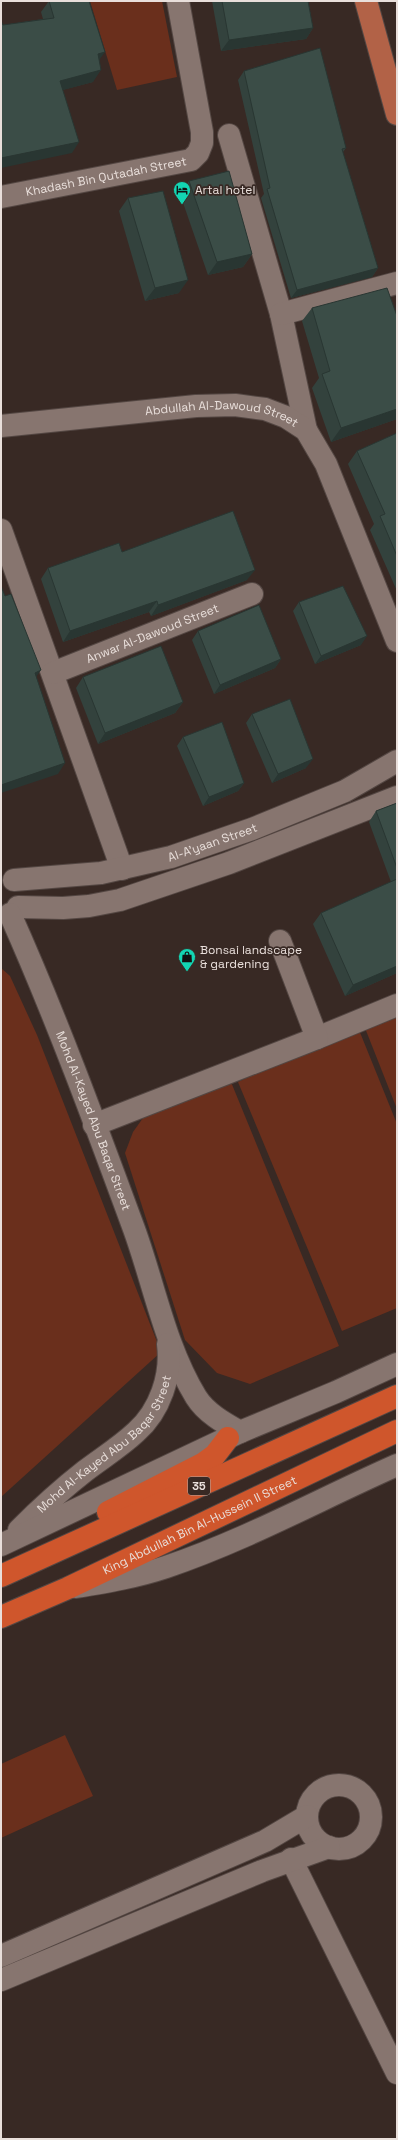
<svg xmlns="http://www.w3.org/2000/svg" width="398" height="2140" font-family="'Space Grotesk',sans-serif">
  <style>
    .green { fill: #6a2f1c }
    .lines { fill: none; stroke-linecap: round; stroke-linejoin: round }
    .minor-casing { stroke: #544743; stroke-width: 24 }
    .major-casing { stroke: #544743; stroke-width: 24 }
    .highway-casing { stroke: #544743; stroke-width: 24 }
    .minor { stroke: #87756f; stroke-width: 22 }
    .major { stroke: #b26247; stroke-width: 22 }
    .highway { stroke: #cf562c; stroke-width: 22 }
    .wall { fill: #33423d }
    .shaded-wall { fill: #293632 }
    .building { fill: #3b4d47; stroke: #293632 }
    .labels { text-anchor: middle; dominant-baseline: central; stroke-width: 3.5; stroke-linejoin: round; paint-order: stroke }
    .shield { fill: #382924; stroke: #b4a8a4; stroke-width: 1 }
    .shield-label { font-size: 11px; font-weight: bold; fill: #e9dfdb }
    .street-label { font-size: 12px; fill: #e9dfdb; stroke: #382924 }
    .poi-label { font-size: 12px; fill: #e9dfdb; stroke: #382924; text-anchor: start }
  </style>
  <rect width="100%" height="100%" fill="#382924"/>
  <!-- green -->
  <g class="green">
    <path d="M90 1H162L177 77 117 90Z"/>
    <path d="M1 968 10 976 37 1035 161 1352 1 1497Z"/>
    <path d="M397 1015V1109L365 1028Z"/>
    <path d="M357 1025 397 1124V1308L342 1331 238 1082Z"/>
    <path d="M231 1082 339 1346 250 1384 217 1373 185 1340 125 1153 133 1132 148 1111Z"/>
    <path d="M65 1735 93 1796 1 1838V1764Z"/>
  </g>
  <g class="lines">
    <defs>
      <g id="minor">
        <path d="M229 135 281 314 306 430"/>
        <path id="s1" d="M1 197 191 160 198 153 202 143V132L178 1"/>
        <path d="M281 314 397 283"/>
        <path id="s2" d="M1 426 196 406 235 405 265 409 286 417 306 430 326 464 397 641"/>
        <path d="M1 530 122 869"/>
        <path id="s3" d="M53 673 252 594"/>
        <path id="s4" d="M14 880 101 873 171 857 252 829 345 791 397 761"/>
        <path d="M18 907 63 908 89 906 120 900 229 863 397 797"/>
        <path id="s5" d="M10 914C56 1017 95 1123 134 1229 154 1284 165 1346 196 1397 206 1413 224 1423 240 1432"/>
        <path d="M317 1038 397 1005"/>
        <path d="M94 1125 317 1038 280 941"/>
        <path id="s6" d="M19 1530C40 1509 62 1489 85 1471 102 1458 120 1447 136 1432 160 1411 172 1375 168 1344"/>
        <path d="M1 1545 240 1432 336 1392 397 1364"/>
        <path d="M76 1587C106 1582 136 1577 166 1567 246 1540 320 1499 397 1465"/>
        <circle cx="339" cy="1817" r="32"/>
        <path d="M291 1859 397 2073"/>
        <path d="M1 1956 265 1841 307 1816"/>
        <path d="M1 1980 262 1871 329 1847"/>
      </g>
      <path id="major" d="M366 1 397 114"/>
      <g id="highway">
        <path d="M108 1512 204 1463 215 1455 228 1438"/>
        <path d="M1 1576 397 1396"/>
        <path id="s7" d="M1 1617 68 1588 397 1431"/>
      </g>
    </defs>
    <!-- minor casing -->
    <use href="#minor" class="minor-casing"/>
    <!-- major casing -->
    <use href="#major" class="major-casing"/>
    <!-- highway casing -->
    <use href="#highway" class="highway-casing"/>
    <!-- minor -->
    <use href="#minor" class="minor"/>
    <!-- major -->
    <use href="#major" class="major"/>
    <!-- highway -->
    <use href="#highway" class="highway"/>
  </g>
  <!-- wall -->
  <g class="wall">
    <path d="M49 1 99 60 93 82 62 90 72 153 3 25 43 19 41 12Z"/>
    <path d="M212 1H308L313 28 306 39 221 51Z"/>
    <path d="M244 71 346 148 343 152 378 268 372 277 291 298 261 198 264 194 238 80Z"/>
    <path d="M189 181 252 254 243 267 208 275 180 194Z"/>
    <path d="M128 198 179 293 145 301 119 211Z"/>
    <path d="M312 308 397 316V419L331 442 312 388 319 378 302 321Z"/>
    <path d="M397 433V591L370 530 374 524 348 464 357 451Z"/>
    <path d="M122 552 247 580 151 616 149 612 63 642 41 579 48 568Z"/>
    <path d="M299 602 361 645 315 664 293 611Z"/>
    <path d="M198 631 281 659 275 668 214 694 192 640Z"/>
    <path d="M83 677 183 702 175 713 98 744 76 688Z"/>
    <path d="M252 714 306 768 272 783 246 723Z"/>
    <path d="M183 737 244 783 238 791 203 806 177 746Z"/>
    <path d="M397 803V973L345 996 313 924 321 913 391 882 369 822 376 811Z"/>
  </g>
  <!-- shaded-wall -->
  <g class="shaded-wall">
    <path d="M313 28 306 39 221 51 229 40Z"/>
    <path d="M105 52 97 63 98 54Z"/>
    <path d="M101 70 93 82 52 93 60 81Z"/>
    <path d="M79 142 72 153 1 168V158Z"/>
    <path d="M252 254 243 267 208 275 217 262Z"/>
    <path d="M378 268 372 277 291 298 297 290Z"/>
    <path d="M188 280 179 293 145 301 155 288Z"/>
    <path d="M397 409V419L331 442 341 428Z"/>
    <path d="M255 570 247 580 151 616 158 605Z"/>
    <path d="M157 601 149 612 63 642 70 631Z"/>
    <path d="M367 636 361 645 315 664 321 656Z"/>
    <path d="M281 659 275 668 214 694 220 685Z"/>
    <path d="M41 670 33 681 35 673Z"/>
    <path d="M183 702 175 713 98 744 105 733Z"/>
    <path d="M313 759 306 768 272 783 278 774Z"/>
    <path d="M65 763 58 774 1 793V785Z"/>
    <path d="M244 783 238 791 203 806 209 797Z"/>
    <path d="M397 966V973L345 996 353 985Z"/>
  </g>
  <!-- building -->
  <g class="building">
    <path d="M49 1H89L105 52 98 54 101 70 60 81 79 142 1 158V21L3 25 54 18Z"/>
    <path d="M222 1H308L313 28 229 40Z"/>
    <path d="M320 48 346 148 342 149 378 268 297 290 267 189 270 188 244 71Z"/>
    <path d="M229 171 252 254 217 262 189 181Z"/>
    <path d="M163 191 188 280 155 288 128 198Z"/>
    <path d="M387 288 397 316V409L341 428 322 374 330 371 312 308Z"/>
    <path d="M397 433V556L380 516 385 514 357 451Z"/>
    <path d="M233 511 255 570 158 605 157 601 70 631 48 568 119 543 122 552Z"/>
    <path d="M1 586 5 596 11 594 41 670 35 673 65 763 1 785Z"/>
    <path d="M343 586 367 636 321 656 299 602Z"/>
    <path d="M259 605 281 659 220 685 198 631Z"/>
    <path d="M161 646 183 702 105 733 83 677Z"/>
    <path d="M290 699 313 759 278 774 252 714Z"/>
    <path d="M222 722 244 783 209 797 183 737Z"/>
    <path d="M397 803V868L376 811Z"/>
    <path d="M397 879V966L353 985 321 913Z"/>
  </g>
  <!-- icons -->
  <defs>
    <symbol id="hotel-pin" viewBox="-11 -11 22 30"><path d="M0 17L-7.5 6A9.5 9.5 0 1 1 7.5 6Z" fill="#13d5b3" stroke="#382924"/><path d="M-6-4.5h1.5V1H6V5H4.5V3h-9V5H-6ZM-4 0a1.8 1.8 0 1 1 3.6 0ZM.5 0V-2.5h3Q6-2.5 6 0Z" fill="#111"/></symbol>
    <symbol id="shop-pin" viewBox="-11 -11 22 30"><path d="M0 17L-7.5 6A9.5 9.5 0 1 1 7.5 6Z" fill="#13d5b3" stroke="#382924"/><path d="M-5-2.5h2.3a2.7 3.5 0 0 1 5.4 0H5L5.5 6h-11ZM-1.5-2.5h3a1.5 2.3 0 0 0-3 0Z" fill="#111"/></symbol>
  </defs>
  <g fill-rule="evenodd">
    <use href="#hotel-pin" x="172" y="180" width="20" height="27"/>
    <use href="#shop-pin" x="177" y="947" width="20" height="27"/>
  </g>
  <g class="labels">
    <!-- shield labels -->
    <rect class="shield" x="188" y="1477" width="22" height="18" rx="3"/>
    <g class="shield-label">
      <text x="199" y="1486">35</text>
    </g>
    <!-- street labels -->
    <g class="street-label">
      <text stroke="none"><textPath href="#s1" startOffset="107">Khadash Bin Qutadah Street</textPath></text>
      <text stroke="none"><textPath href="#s2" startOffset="223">Abdullah Al-Dawoud Street</textPath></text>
      <text stroke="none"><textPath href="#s3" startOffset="107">Anwar Al-Dawoud Street</textPath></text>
      <text stroke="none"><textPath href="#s4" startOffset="203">Al-A'yaan Street</textPath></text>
      <text stroke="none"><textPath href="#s5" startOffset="223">Mohd Al-Kayed Abu Baqar Street</textPath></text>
      <text stroke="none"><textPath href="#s6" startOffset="123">Mohd Al-Kayed Abu Baqar Street</textPath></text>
      <text stroke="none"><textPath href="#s7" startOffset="219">King Abdullah Bin Al-Hussein II Street</textPath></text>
    </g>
    <!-- poi labels -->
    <g class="poi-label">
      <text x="195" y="190">Artal hotel</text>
      <text x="200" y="950">Bonsai landscape<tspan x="200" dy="14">&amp; gardening</tspan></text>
    </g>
  </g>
  <!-- border -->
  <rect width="398" height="2140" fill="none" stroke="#e9dfdb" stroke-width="4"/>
</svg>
